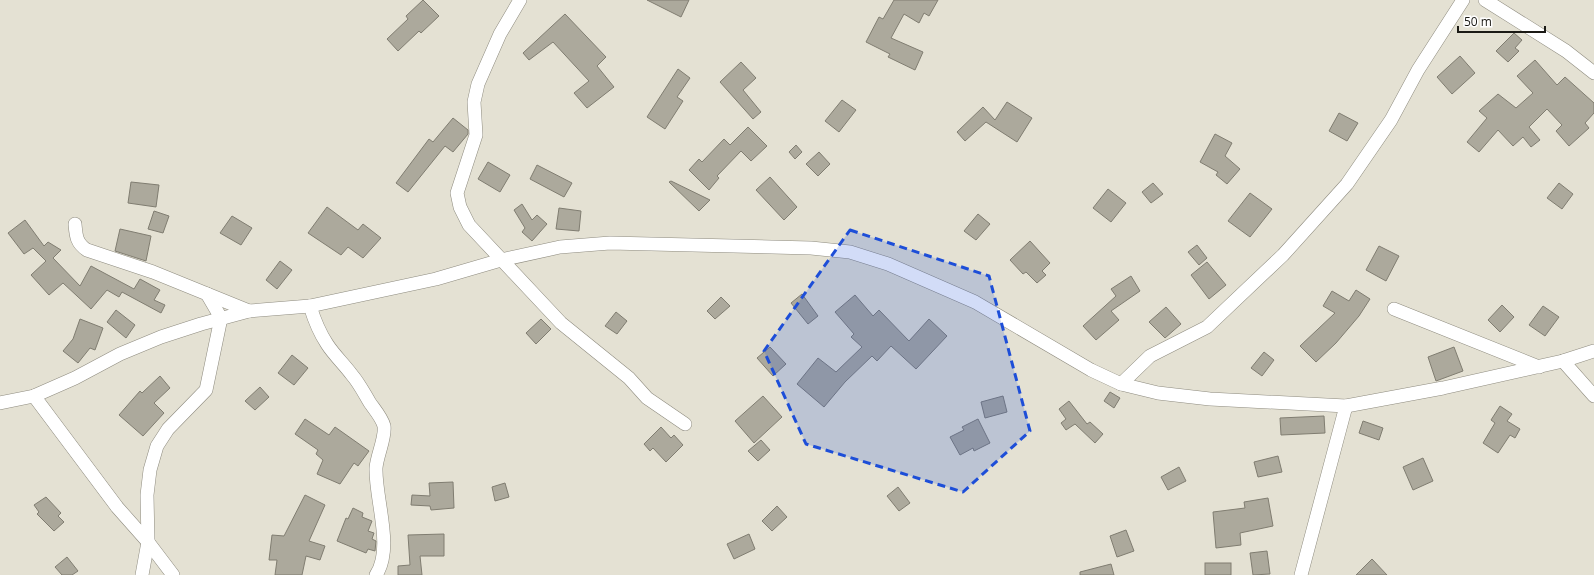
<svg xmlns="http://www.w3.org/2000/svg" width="1594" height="575" font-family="'Open Sans',sans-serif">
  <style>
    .building { fill: #aca99c; stroke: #807d71 }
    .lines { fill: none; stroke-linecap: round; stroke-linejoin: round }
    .minor-casing { stroke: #8e8b7f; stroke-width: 14 }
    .minor { stroke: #fff; stroke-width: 13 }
    .marked { fill: #1d4ed8; fill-opacity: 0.2; stroke: #1d4ed8; stroke-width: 3; stroke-dasharray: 8 5; stroke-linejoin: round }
  </style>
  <rect width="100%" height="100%" fill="#e4e1d3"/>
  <!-- building -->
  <g class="building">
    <path d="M423 0 439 16 421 33 419 31 398 51 387 39 408 19 406 16Z"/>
    <path d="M647 0H689L681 17Z"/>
    <path d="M894 0H938L929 16 924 13 919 23 904 14 891 38 923 52 915 70 888 57 890 54 866 42 879 17 883 19Z"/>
    <path d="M565 14 606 57 597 66 614 87 587 108 574 93 589 81 553 42 529 60 523 53Z"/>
    <path d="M1514 33 1522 40 1515 48 1519 51 1508 62 1496 51Z"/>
    <path d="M1460 56 1475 73 1452 94 1437 77Z"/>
    <path d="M1535 60 1557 85 1565 77 1594 103V113L1585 123 1589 128 1569 146 1556 131 1562 125 1547 109 1529 127 1540 140 1531 147 1523 137 1513 146 1498 130 1479 152 1467 142 1487 118 1479 111 1498 94 1516 108 1533 93 1517 76Z"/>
    <path d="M741 62 756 78 743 90 761 112 753 119 720 82Z"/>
    <path d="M678 69 690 78 677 97 683 101 665 129 647 117Z"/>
    <path d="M842 100 856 110 839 132 825 121Z"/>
    <path d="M1007 102 1032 118 1017 142 986 122 965 141 957 132 983 107 995 120Z"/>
    <path d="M1339 113 1358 123 1347 141 1329 131Z"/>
    <path d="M453 118 468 130V134L453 152 445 146 408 192 396 183 429 139 433 142Z"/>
    <path d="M748 127 767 146 751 161 741 151 717 176 719 178 709 190 689 170 699 159 702 162 724 139 730 145Z"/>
    <path d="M1215 134 1232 143 1225 156 1240 169 1227 184 1216 175 1218 172 1200 162Z"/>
    <path d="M796 145 802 152 795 159 789 152Z"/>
    <path d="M819 152 830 164 818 176 806 164Z"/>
    <path d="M488 162 510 175 500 192 478 179Z"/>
    <path d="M537 165 572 183 564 197 530 179Z"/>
    <path d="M770 177 797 207 784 220 756 190Z"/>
    <path d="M671 181 710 200 699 211 669 182Z"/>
    <path d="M131 182 159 185 156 207 128 203Z"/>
    <path d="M1153 183 1163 194 1151 203 1142 192Z"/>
    <path d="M1559 183 1573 194 1562 209 1547 198Z"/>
    <path d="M1108 189 1126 203 1111 222 1093 208Z"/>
    <path d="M1250 193 1272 209 1250 237 1228 221Z"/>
    <path d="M522 204 532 220 537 215 547 224 532 241 522 232 525 228 514 210Z"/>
    <path d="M327 207 358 230 363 224 381 238 363 258 348 247 341 255 308 233Z"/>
    <path d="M559 208 581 211 579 231 556 229Z"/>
    <path d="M154 211 169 216 163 233 148 229Z"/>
    <path d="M978 214 990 224 976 240 964 231Z"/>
    <path d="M232 216 252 228 241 245 220 233Z"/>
    <path d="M25 220 44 246 48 242 61 250 53 258 80 286 91 266 134 289 140 279 160 290 154 300 165 305 161 313 122 292 119 297 107 290 91 309 63 283 49 295 31 275 46 261 33 248 24 254 8 233Z"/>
    <path d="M120 229 151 236 146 261 115 251Z"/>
    <path d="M1030 241 1050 263 1042 271 1046 275 1037 283 1026 272 1023 274 1010 260Z"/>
    <path d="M1197 245 1207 258 1199 265 1188 252Z"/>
    <path d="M1379 246 1399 256 1386 281 1366 270Z"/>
    <path d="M280 261 292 270 277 289 266 280Z"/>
    <path d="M1207 262 1226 285 1209 299 1191 275Z"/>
    <path d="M1131 276 1140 291 1111 311 1119 320 1096 340 1083 326 1116 296 1111 289Z"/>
    <path d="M1356 290 1370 299 1359 316 1336 343 1316 362 1300 346 1335 313 1323 306 1332 291 1349 301Z"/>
    <path d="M802 294 818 316 808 324 791 303Z"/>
    <path d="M855 295 873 316 879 310 909 341 929 319 947 336 916 369 891 346 877 361 872 356 845 382 824 407 797 384 818 358 836 372 862 347 851 337 854 334 835 312Z"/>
    <path d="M721 297 730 306 715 319 707 311Z"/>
    <path d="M1502 305 1514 317 1500 332 1488 320Z"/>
    <path d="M1543 306 1559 317 1545 336 1529 325Z"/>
    <path d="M1166 307 1181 324 1165 338 1149 322Z"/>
    <path d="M116 310 135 325 126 338 107 322Z"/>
    <path d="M616 312 627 321 617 334 605 326Z"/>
    <path d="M80 319 103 328 95 350 90 348 78 363 63 351 73 339Z"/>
    <path d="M541 319 551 329 536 344 526 333Z"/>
    <path d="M770 347 786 364 773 376 757 358Z"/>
    <path d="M1454 347 1463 371 1436 381 1428 357Z"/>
    <path d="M1264 352 1274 360 1262 376 1251 368Z"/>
    <path d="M292 355 308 368 294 385 278 373Z"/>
    <path d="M160 376 170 388 154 403 164 413 143 436 119 415 140 391 142 393Z"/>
    <path d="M260 387 269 397 255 410 245 401Z"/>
    <path d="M1110 392 1120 398 1114 408 1104 401Z"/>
    <path d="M763 396 782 417 754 443 735 421Z"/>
    <path d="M1003 396 1007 412 985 418 981 402Z"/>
    <path d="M1069 401 1087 424 1090 422 1103 434 1095 443 1075 424 1066 430 1061 423 1066 419 1059 409Z"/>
    <path d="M1500 406 1512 414 1507 421 1520 429 1515 438 1510 435 1498 453 1483 443 1495 423 1491 420Z"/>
    <path d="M1324 416 1325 433 1281 435 1280 418Z"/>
    <path d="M305 419 329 435 335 427 369 451 358 466 354 463 340 484 317 474 323 460 316 454 318 450 295 434Z"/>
    <path d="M978 419 990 443 974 451 973 448 960 455 950 437 964 430 962 427Z"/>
    <path d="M1363 421 1383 428 1379 440 1359 433Z"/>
    <path d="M661 427 671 438 674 435 683 445 666 462 653 448 650 451 644 444Z"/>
    <path d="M761 440 770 450 758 461 748 451Z"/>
    <path d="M1278 456 1282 472 1258 477 1254 462Z"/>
    <path d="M1423 458 1433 481 1413 490 1403 467Z"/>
    <path d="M1179 467 1186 481 1168 490 1161 477Z"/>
    <path d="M453 482 454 508 431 510 430 506 411 505 412 495 430 496 429 483Z"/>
    <path d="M505 483 509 497 495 501 492 487Z"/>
    <path d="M898 487 910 503 899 511 887 496Z"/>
    <path d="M305 495 325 505 309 541 325 546 320 560 306 556 302 575H275L277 560H269L272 535 284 536Z"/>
    <path d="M46 497 61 513 58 516 64 522 54 531 37 514 39 512 34 505Z"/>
    <path d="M1268 498 1273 526 1240 533 1241 545 1216 548 1213 512 1245 508 1244 502Z"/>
    <path d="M777 506 787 517 772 531 762 521Z"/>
    <path d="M353 508 363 513 362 517 372 521 368 531 374 533 372 539 376 541 375 551 368 549 366 553 337 541 346 518 348 519Z"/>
    <path d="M1126 530 1134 551 1117 557 1110 536Z"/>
    <path d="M444 534V556H420L422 575H398V566L410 565 408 535Z"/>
    <path d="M749 534 755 549 734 559 727 544Z"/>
    <path d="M1267 551 1270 574 1253 575 1250 553Z"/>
    <path d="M67 557 78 571 72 575H62L55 567Z"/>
    <path d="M1372 559 1387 575H1356Z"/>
    <rect x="1205" y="563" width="26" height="12"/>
    <path d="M1111 564 1114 575H1080V572Z"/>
  </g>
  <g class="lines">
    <defs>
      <g id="minor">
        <path d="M520 0 500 34 478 84 474 102 476 135 457 193 460 207 469 225 561 323 629 378 647 398 685 424"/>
        <path d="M1485 0 1566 51 1594 73"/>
        <path d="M75 224C76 235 76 243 87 250L153 272 249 311"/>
        <path d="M310 306C314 319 319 332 327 344 334 355 344 364 352 375 359 383 364 393 370 403 375 410 382 418 384 426 386 437 377 455 376 468 375 499 394 548 376 575"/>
        <path d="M1394 309 1539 367"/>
        <path d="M1563 361 1594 396"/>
        <path d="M1121 384 1150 356 1207 327 1283 255 1347 184 1391 120 1418 70 1463 0"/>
        <path d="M34 396 117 507 148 542 173 575"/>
        <path d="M0 403 34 396 75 378 120 354 161 337 201 324 249 311 310 306 436 279 501 260 560 247 610 243 811 248 850 252 888 264 975 302 1091 370 1121 384 1158 393 1210 399 1346 406 1443 388 1563 361 1594 351"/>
        <path d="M142 575 148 542 147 495 150 470 157 446 168 429 206 390 221 318 207 294"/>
        <path d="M1301 575 1346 406"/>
      </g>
    </defs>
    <!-- minor casing -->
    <use href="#minor" class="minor-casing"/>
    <!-- minor -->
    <use href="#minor" class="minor"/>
  </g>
  <!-- marked area -->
  <path class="marked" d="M850 230 989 276 1030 431 963 492 806 444 764 351Z"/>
  <!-- scale -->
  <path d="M1458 26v6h87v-6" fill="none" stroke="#1b1a15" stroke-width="2"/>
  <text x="1464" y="26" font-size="12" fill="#1b1a15" stroke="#ffffff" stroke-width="3" paint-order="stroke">50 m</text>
</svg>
